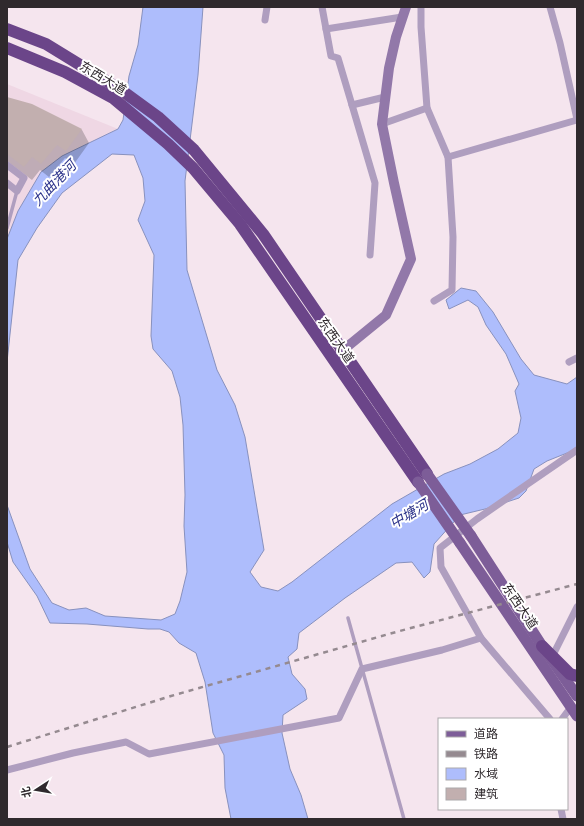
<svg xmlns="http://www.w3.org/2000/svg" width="584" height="826" font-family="Merriweather,'Noto Sans SC',serif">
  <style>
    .built { fill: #efd7e4 }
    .water { fill: #aebdfc; stroke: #8891be }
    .shadow { fill: #0003 }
    .building { fill: #c2afaf }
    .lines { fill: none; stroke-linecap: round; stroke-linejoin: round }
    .lane { stroke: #af9ebf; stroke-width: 3.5 }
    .street { stroke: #af9ebf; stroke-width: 7 }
    .secondary { stroke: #9278a9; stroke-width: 10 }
    .primary { stroke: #7d5d98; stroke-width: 11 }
    .highway { stroke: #6b4589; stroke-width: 12 }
    .rail { stroke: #958a90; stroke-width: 2.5; stroke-dasharray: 5 5; stroke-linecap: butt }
    .primary-bridge { stroke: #7d5d98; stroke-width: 11 }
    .labels { text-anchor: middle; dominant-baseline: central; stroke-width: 4; stroke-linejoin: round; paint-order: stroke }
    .street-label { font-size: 13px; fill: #2f292d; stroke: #fff }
    .water-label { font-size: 14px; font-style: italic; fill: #2d348b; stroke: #fff }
  </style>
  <rect width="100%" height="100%" fill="#f5e5ee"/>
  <!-- built -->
  <path class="built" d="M7 84 118 129 62 156 41 172 18 211 7 239Z"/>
  <!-- water -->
  <path class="water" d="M143 7H203L198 75 185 181 187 270 217 370 235 405 245 437 264 550 250 572 261 587 278 591 292 582 392 504 444 474 470 464 498 449 518 433 521 418 515 391 519 384 506 354 486 325 478 307 468 300 449 309 446 300 461 288 476 291 493 312 521 359 534 375 567 384 577 377V449L547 461 534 469 526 491 519 498 485 509 460 515 434 544 430 572 424 578 412 562 396 563 345 598 299 633 297 649 288 657 292 674 305 689 307 699 283 715 282 733 290 769 301 795 308 819H231L225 788 224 755 213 733 205 682 196 653 179 643 169 632 160 629H148L87 624 50 623 37 596 13 562 7 542V505L30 569 52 603 69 610 86 608 105 616 161 620 175 614 180 601 187 572 184 526 185 495 183 425 180 397 172 371 153 349 151 336 154 255 138 220 145 201 143 178 134 155 112 154 62 193 37 228 18 260 7 362V239L18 211 41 172 62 156 118 129 123 120 129 76 138 45Z"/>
  <!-- shadow -->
  <path class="shadow" d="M7 98 31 105 82 130 89 143 74 164 65 158 49 177 40 170 32 180 7 161Z"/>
  <!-- building -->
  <path class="building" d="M7 97 32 104 82 129 66 151 57 145 41 164 32 157 24 167 7 154Z"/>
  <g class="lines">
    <!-- lane -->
    <g class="lane">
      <path d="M7 228 17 191"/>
      <path d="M348 618 404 819"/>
    </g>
    <!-- street -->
    <g class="street">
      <path d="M322 7 331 56 338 58 352 105 385 97"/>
      <path d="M421 7V27L427 108 448 157 453 237 452 290 434 301"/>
      <path d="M550 7 560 43 577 119"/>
      <path d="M265 20 267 7"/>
      <path d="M326 29 402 17"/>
      <path d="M352 105 375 183 370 255"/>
      <path d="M382 124 427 108"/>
      <path d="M448 157 577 120"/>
      <path d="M7 165 24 178 17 191 7 183"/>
      <path d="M569 362 577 358"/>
      <path d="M552 657 577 607"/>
      <path d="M550 719 481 638 441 567 440 548 477 519 577 450"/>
      <path d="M562 719 571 707"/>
      <path d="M7 770 73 753 126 742 149 754 339 718 362 669 442 650 481 638"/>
      <path d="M561 809 563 819"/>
    </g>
    <!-- secondary -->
    <path class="secondary" d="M337 355 386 315 411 259 394 183 382 124 389 68 396 37 406 7"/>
    <!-- primary -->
    <g class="primary">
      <path d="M471 536 542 646 577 696"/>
      <path d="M460 543 577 716"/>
    </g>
    <!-- highway -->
    <g class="highway">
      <path d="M7 29 46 44 121 90 158 117 194 150 263 234 427 474"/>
      <path d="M7 48 65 72 113 98 168 144 193 168 240 224 418 482"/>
      <path d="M542 646 570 674 577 676"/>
    </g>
    <!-- rail -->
    <path class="rail" d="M7 747 171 696 396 632 577 584"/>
    <!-- primary-bridge -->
    <g class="primary-bridge">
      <path d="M427 474 471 536"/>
      <path d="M418 482 460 543"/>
    </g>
  </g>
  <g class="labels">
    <!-- street labels -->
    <g class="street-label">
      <text transform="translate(103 78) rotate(31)">东西大道</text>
      <text transform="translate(336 340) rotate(55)">东西大道</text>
      <text transform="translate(520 606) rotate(56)">东西大道</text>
    </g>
    <!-- water labels -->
    <g class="water-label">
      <text transform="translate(54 183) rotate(-46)">九曲港河</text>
      <text transform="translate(409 514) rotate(-31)">中塘河</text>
    </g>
  </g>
  <!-- border -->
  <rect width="584" height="826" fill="none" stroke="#2f292d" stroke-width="16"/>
  <!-- legend -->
  <rect x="438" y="718" width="130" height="92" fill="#ffffff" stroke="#aca9ab"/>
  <rect x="446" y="731" width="20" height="6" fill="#7d5d98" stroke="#aca9ab"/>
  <text x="474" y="738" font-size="12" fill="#2f292d">道路</text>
  <rect x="446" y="751" width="20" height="6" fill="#958a90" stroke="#aca9ab"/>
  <text x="474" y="758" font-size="12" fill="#2f292d">铁路</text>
  <rect x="446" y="768" width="20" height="12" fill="#aebdfc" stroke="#aca9ab"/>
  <text x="474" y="778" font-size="12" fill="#2f292d">水域</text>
  <rect x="446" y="788" width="20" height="12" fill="#c2afaf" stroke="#aca9ab"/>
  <text x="474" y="798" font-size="12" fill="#2f292d">建筑</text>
  <!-- north arrow -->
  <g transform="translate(36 790) rotate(258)" stroke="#ffffff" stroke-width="3" paint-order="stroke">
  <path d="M0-3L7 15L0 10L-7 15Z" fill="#2f292d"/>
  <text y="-6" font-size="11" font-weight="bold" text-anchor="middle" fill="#2f292d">北</text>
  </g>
</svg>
